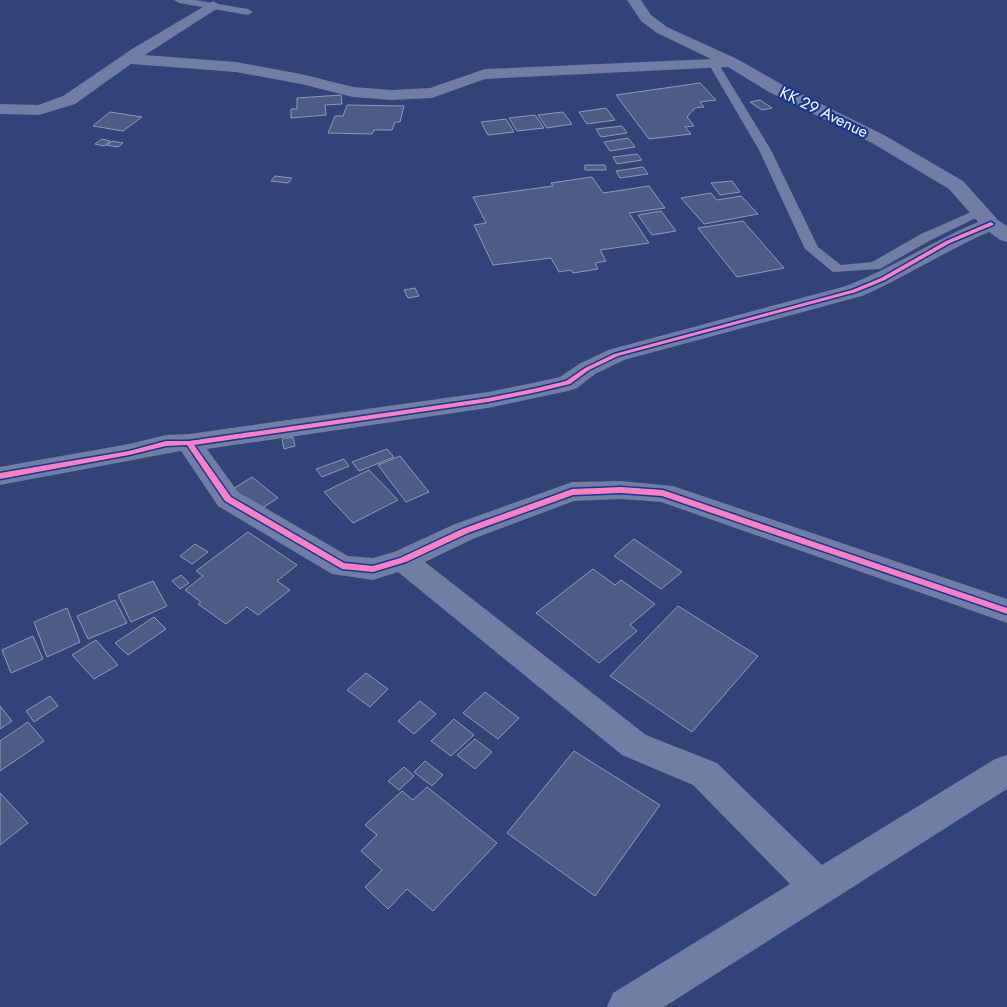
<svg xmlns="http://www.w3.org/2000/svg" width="1007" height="1007" font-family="Jost,sans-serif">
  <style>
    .building { fill: #4d5c85; stroke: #8f9ab7 }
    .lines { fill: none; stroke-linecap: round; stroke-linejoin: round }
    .service { fill: #6f7ea2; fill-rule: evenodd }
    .minor { fill: #6f7ea2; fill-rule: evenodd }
    .cycleway-casing { stroke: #153694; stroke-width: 3 }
    .cycleway { fill: #ff80c0; fill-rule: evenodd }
    .labels { text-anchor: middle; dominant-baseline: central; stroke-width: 4.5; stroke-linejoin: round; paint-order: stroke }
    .far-street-label { font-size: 16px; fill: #fff; stroke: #153694 }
  </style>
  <rect width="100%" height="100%" fill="#324477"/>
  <!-- building -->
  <g class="building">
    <path d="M700 83 716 100 700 102 704 107 695 108 687 117 694 126 685 127 691 134 649 139 616 95Z"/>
    <path d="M341 95 342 104 325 105 326 115 291 118V109H297V98Z"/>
    <path d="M760 100 772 108 762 110 750 102Z"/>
    <path d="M347 105 404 106 400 122H395L392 130H374L372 134 328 133 335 116H343Z"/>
    <path d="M606 108 615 120 587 124 579 112Z"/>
    <path d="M110 112 142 117 123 131 93 126Z"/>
    <path d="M563 112 572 124 547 128 538 115Z"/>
    <path d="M535 115 544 128 517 131 509 118Z"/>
    <path d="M506 119 514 132 488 135 481 122Z"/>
    <path d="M622 126 627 133 601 137 596 129Z"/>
    <path d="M628 138 635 147 610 151 604 142Z"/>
    <path d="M102 139 110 141 104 146 95 144Z"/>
    <path d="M112 141 123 143 118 147 106 145Z"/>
    <path d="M637 154 642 160 617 164 613 157Z"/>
    <path d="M585 165H605L606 170H585Z"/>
    <path d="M643 167 648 174 620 178 616 171Z"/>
    <path d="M275 176 292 178 288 183 271 181Z"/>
    <path d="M592 177 603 193 649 186 665 208 629 213 649 243 600 250 606 261 595 263 598 269 573 273 571 270 559 272 551 258 493 265 474 225 486 223 473 197 553 186 551 183Z"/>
    <path d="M732 181 740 192 720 195 711 183Z"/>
    <path d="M711 193 717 200 741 196 758 214 704 224 681 198Z"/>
    <path d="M661 211 676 231 652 235 638 215Z"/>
    <path d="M743 221 784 268 737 277 698 228Z"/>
    <path d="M415 288 419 296 408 298 404 290Z"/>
    <path d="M293 437 295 446 284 449 282 439Z"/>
    <path d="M387 449 394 457 359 471 352 462Z"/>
    <path d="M400 456 429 492 406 502 378 465Z"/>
    <path d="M344 459 349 466 322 477 316 469Z"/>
    <path d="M369 470 398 500 353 523 324 492Z"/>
    <path d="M252 477 278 498 259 510 233 489Z"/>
    <path d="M248 532 297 565 277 581 290 590 258 615 247 607 226 624 198 604 201 602 185 590 203 576 196 571Z"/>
    <path d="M634 539 682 572 661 589 614 556Z"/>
    <path d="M195 544 208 552 192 564 180 556Z"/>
    <path d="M593 569 615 585 621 580 655 604 630 625 637 631 599 663 536 613Z"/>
    <path d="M181 575 189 583 180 589 172 581Z"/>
    <path d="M153 581 167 606 131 622 118 595Z"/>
    <path d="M115 600 127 623 88 639 77 616Z"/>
    <path d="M678 606 758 656 692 732 610 676Z"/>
    <path d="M67 608 80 642 47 657 34 622Z"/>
    <path d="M154 617 166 629 128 655 115 643Z"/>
    <path d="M33 636 43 659 11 673 2 650Z"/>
    <path d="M96 640 118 665 94 679 72 655Z"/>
    <path d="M366 673 388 689 370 707 347 690Z"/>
    <path d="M485 692 519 718 498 739 463 713Z"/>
    <path d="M50 696 58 706 34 722 26 711Z"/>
    <path d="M420 701 436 714 414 734 398 721Z"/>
    <path d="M0 706 12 721 0 729Z"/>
    <path d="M454 719 474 735 451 756 431 741Z"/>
    <path d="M28 722 44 741 0 771V741Z"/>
    <path d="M475 739 492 752 475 769 457 755Z"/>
    <path d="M574 751 660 805 595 896 507 833Z"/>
    <path d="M425 761 443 775 432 786 414 772Z"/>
    <path d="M404 767 414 776 399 790 388 781Z"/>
    <path d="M427 787 497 843 433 911 407 889 388 909 365 887 382 870 361 851 377 835 365 825 402 791 413 800Z"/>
    <path d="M0 793 28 823 0 845Z"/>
  </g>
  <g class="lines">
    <!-- service -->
    <g class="service">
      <path d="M174 0H195L248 9 253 12 248 15 179 3Z"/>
      <path d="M713 60 718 63 771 150 818 247 841 265 872 262 921 234 978 209H986L988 212 931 240 880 269 833 272 805 249 759 150 708 63Z"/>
    </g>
    <!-- minor -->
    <path class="minor" d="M627 0H641L651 15 667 27 737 59 781 84 884 135 963 181 998 220 1007 226V242L1000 240 989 232C945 251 906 277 862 296L624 360 595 374 577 388 568 391 488 408 207 449 238 492 348 556 373 558 394 552 455 524 572 482 621 481 673 486 1007 599V623L661 502 621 499 574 501 475 538 425 562 646 735 717 763 822 865 995 759 1007 755V789L664 1007H607L613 993 790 884 693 785 622 755 398 572 373 580 332 574 218 506 181 451 0 485V467L16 464 129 444 166 435 189 434 488 392 537 382 560 377 579 364 608 350 846 286C892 268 933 241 978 222L949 189 872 143 769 92 728 67 485 79 432 98 392 100 353 97 301 84 236 72 131 64 75 104 39 115 0 114V104L38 105 63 96 132 49 213 1 220 5 218 8 145 55 236 62 301 74 353 87 392 90 430 88 485 69 711 59 657 33 641 21Z"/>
    <defs>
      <path id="cycleway" d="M991 222 994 224 993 225 950 243 885 280 856 292 618 356 589 370 570 384 537 392 488 402 194 445 231 497 344 563 373 566 400 558 462 529 572 489 621 487 663 490 1007 608V614L662 496 621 493 573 495 468 533 406 562 373 572 342 569 225 501 187 445 166 446 129 455 0 479V473L129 451 166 441H189L488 398 537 388 566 381 585 368 614 354 852 290 881 278 946 241Z"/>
    </defs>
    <!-- cycleway casing -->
    <use href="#cycleway" class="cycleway-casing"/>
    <!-- cycleway -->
    <use href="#cycleway" class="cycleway"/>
  </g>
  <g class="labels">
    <!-- far-street labels -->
    <g class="far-street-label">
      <text transform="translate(824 112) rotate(26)">KK 29 Avenue</text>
    </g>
  </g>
</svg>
